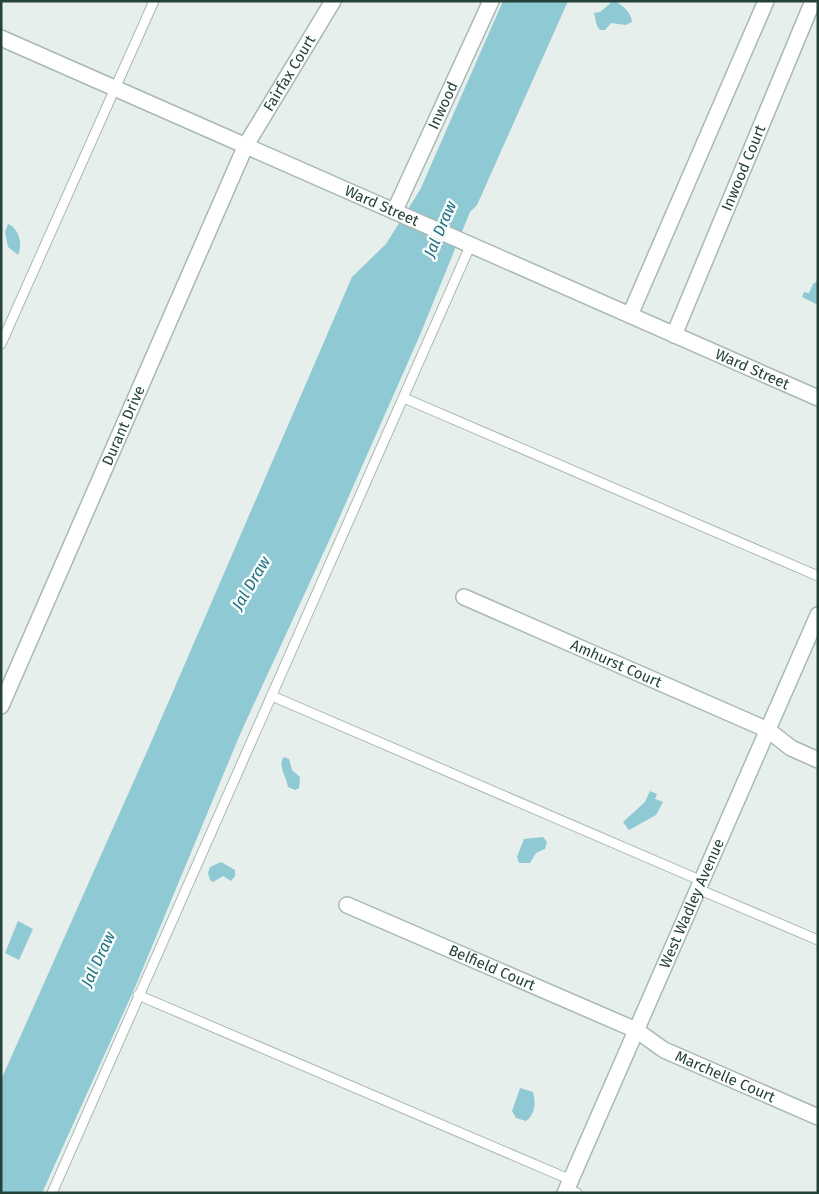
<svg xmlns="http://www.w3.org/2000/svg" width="819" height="1194" font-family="'Fira Sans',sans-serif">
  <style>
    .water { fill: #8ec9d4 }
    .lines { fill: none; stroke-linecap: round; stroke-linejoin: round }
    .service-casing { stroke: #a8b8b2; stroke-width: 11 }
    .minor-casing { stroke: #a8b8b2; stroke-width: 18 }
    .tertiary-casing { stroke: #a8b8b2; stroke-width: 18 }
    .secondary-casing { stroke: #a4bbb3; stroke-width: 18 }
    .service { stroke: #fff; stroke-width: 9 }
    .minor { stroke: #fff; stroke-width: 15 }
    .tertiary { stroke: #fff; stroke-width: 15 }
    .secondary { stroke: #fff; stroke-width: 15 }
    .labels { text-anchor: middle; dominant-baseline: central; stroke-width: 5; stroke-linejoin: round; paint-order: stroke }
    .street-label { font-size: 15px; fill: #24423a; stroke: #f7fbf9 }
    .water-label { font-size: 16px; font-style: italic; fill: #1c6f80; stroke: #f7fbf9 }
  </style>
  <rect width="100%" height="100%" fill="#e6efeb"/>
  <!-- water -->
  <g class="water">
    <path d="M503 1H568L477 205 470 212 420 335 333 532 241 732 136 985 42 1193H1V1080L149 747 352 277 386 244 420 190Z"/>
    <path d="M613 1C621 3 632 13 632 22L626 25 611 23 605 30H600L597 26 594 13 600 12Z"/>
    <path d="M8 224C19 228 23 245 18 255L8 247 5 232Z"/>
    <path d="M818 281V305L802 297 804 292 809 293 813 284Z"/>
    <path d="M284 757 289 759 292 770 300 777 299 788 295 790 288 787C287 778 277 765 284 757Z"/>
    <path d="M650 791 657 794 655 799 663 802 656 815 629 830 623 822 645 802Z"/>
    <path d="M543 837 547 842 545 849 536 853 530 863H519L517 857 524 839Z"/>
    <path d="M221 862 235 870V876L231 881 223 876 213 882 210 880 208 873 210 867Z"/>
    <path d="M18 921 33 929 19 960 5 953Z"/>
    <path d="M520 1088 533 1092C536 1102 535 1115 526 1121L516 1118 512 1111Z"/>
  </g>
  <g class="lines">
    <defs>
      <g id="service">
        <path d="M1 344 154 1"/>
        <path d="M404 398 818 576"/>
        <path d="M272 696 702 881"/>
        <path d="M698 889 818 940"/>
        <path d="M138 995 571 1180"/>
        <path d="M567 1188 577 1193"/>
        <path d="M52 1193 471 244"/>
      </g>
      <g id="minor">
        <path id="s1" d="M395 210 491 1"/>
        <path d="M630 315 766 1"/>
        <path id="s2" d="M674 335 813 1"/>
        <path id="s3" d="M464 597 768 730 791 748 818 760"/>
        <path id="s4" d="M1 706 246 145 333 1"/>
        <path id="s5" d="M347 905 636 1030 664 1050 818 1117"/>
      </g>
      <g id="tertiary">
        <path id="s6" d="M1 38 818 398"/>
      </g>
      <g id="secondary">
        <path id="s7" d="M565 1193 818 615"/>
      </g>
    </defs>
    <!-- service casing -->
    <use href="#service" class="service-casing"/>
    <!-- minor casing -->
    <use href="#minor" class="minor-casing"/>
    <!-- tertiary casing -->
    <use href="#tertiary" class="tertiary-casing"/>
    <!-- secondary casing -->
    <use href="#secondary" class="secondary-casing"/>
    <!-- service -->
    <use href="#service" class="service"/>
    <!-- minor -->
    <use href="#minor" class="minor"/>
    <!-- tertiary -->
    <use href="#tertiary" class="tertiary"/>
    <!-- secondary -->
    <use href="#secondary" class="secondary"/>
  </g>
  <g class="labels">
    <!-- street labels -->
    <g class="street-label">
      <text stroke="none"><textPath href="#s4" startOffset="696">Fairfax Court</textPath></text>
      <text stroke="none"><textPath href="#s1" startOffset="115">Inwood</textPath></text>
      <text stroke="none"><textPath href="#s2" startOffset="181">Inwood Court</textPath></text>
      <text stroke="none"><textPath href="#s6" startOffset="416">Ward Street</textPath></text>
      <text stroke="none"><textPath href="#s6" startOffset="821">Ward Street</textPath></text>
      <text stroke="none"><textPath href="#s4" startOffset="306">Durant Drive</textPath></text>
      <text stroke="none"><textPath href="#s3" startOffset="166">Amhurst Court</textPath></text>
      <text stroke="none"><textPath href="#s7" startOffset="316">West Wadley Avenue</textPath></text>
      <text stroke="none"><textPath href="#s5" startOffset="158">Belfield Court</textPath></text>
      <text stroke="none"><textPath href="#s5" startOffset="416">Marchelle Court</textPath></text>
    </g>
    <!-- water labels -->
    <g class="water-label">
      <text transform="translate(440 229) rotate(-67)">Jal Draw</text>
      <text transform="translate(251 583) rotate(-59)">Jal Draw</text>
      <text transform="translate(98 959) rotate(-65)">Jal Draw</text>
    </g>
  </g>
  <!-- border -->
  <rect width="819" height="1194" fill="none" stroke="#24423a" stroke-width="5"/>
</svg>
